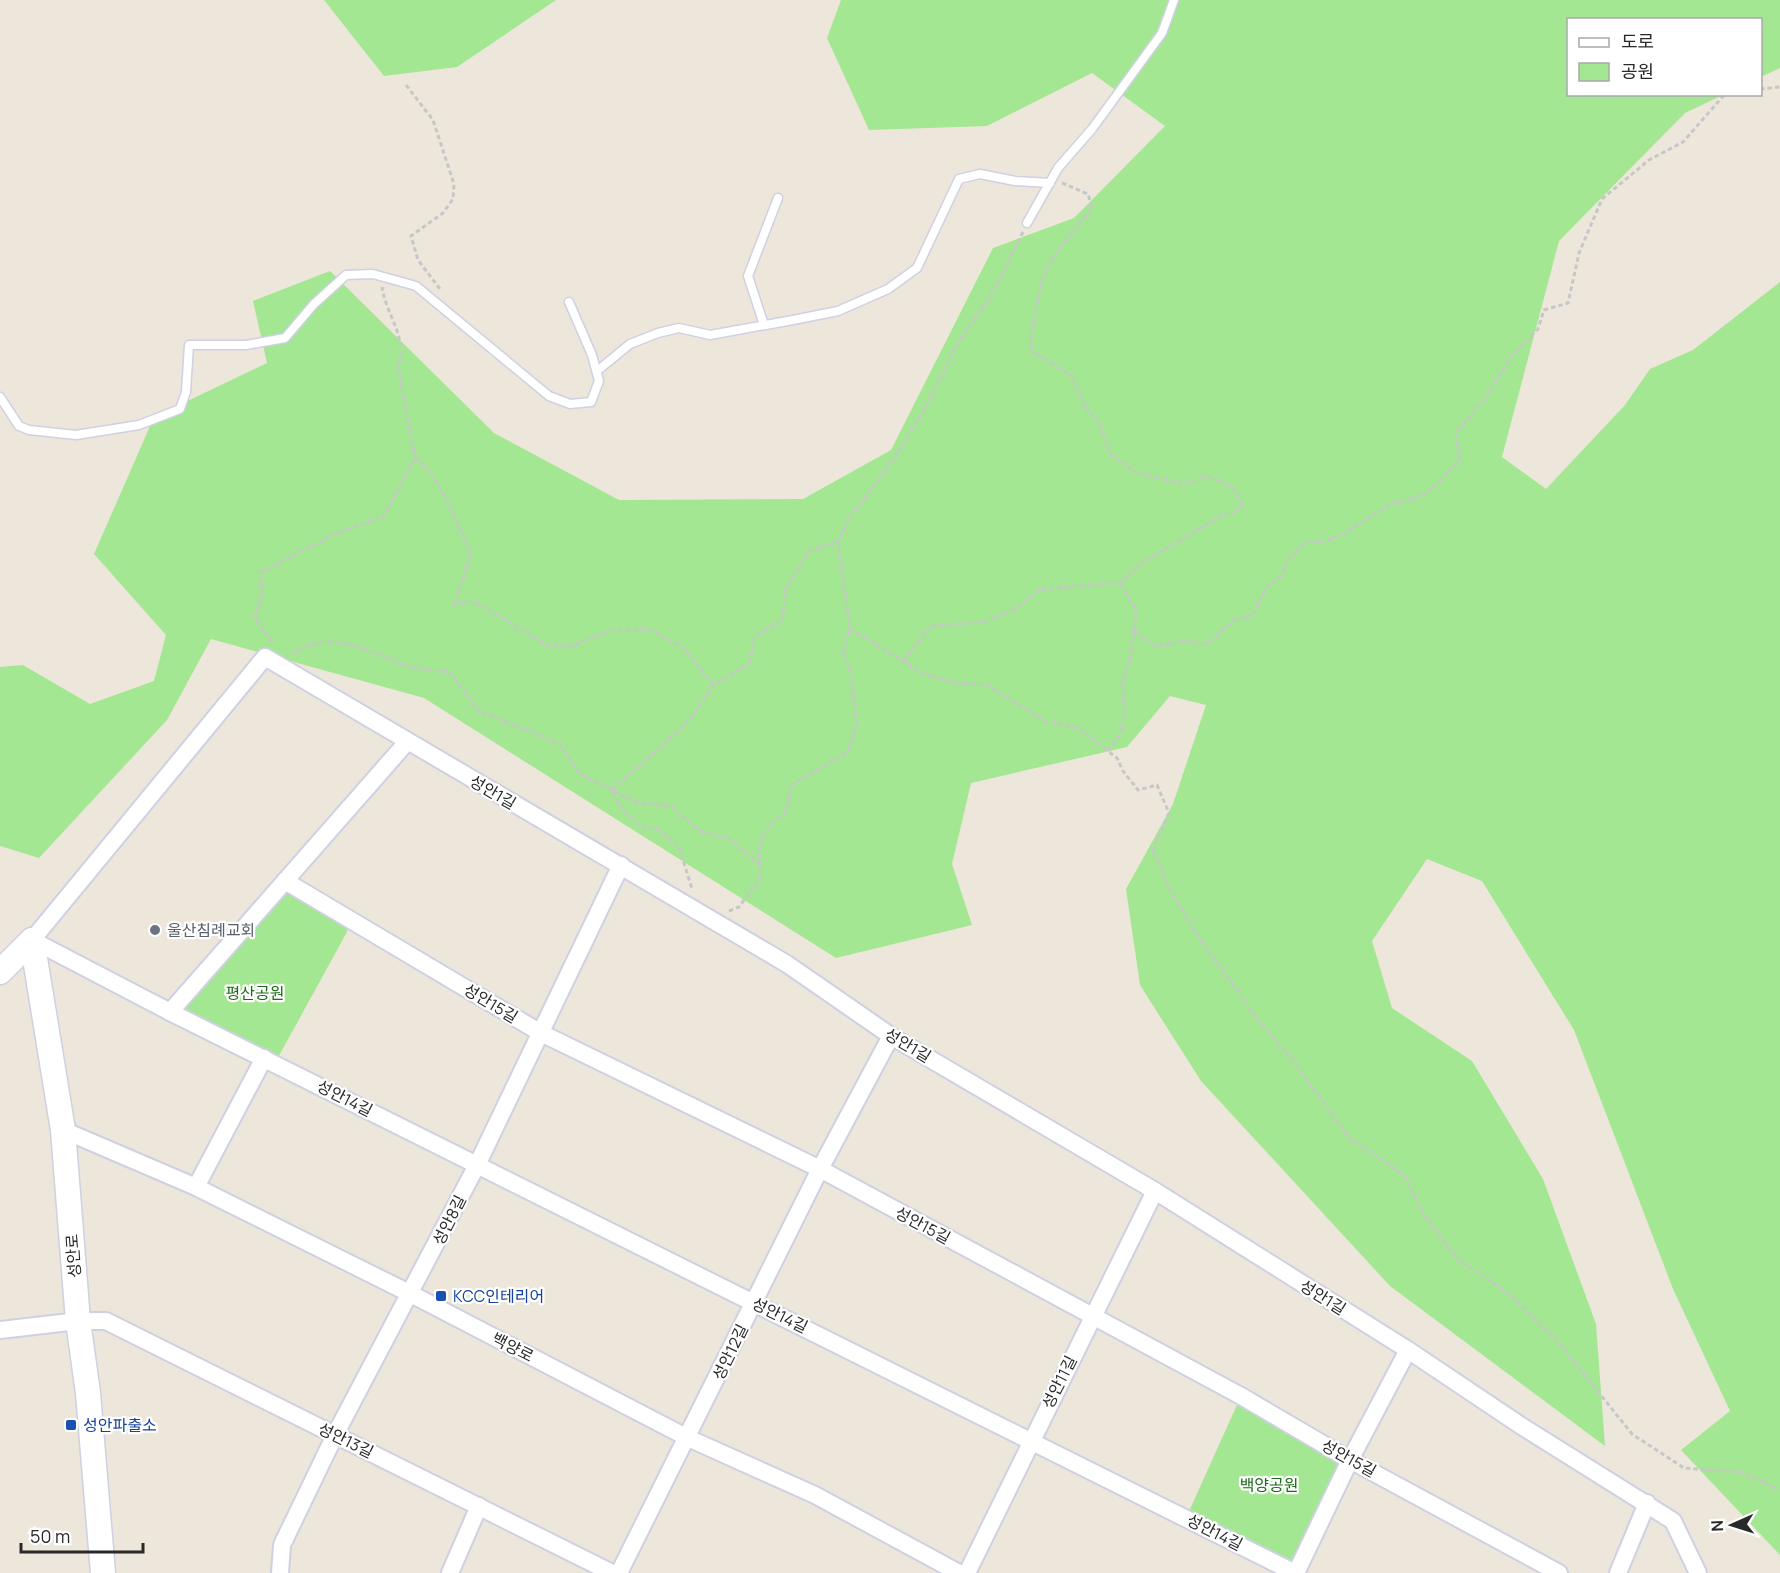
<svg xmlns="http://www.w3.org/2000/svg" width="1780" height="1573" font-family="Manrope,'Noto Sans KR',sans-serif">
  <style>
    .green { fill: #a3e792 }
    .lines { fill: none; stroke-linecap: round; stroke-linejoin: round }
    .lane-casing { stroke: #cfd0e3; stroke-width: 11 }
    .street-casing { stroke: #cfd0e3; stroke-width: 20 }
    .secondary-casing { stroke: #cfd0e3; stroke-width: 27 }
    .path { stroke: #c7c7c7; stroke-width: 3; stroke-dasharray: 4.5 3; stroke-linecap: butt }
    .lane { stroke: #fff; stroke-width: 8 }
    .street { stroke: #fff; stroke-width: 16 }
    .secondary { stroke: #fff; stroke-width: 24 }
    .worship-dot { fill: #6b7280; stroke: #fff; stroke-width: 2 }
    .transit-dot { fill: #1a4fb4; stroke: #fff; stroke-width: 2 }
    .labels { text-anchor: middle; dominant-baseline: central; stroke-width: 4.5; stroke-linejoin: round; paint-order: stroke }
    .street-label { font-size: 16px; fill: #292929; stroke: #fff }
    .worship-label { font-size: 16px; fill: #5b616d; stroke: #fff; text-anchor: start }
    .park-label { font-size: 16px; fill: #1b6a15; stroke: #fff }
    .transit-label { font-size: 16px; fill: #164399; stroke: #fff; text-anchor: start }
  </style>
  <rect width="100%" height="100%" fill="#ece7da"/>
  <!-- green -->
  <g class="green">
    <path d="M324 0H556L457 67 384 76Z"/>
    <path d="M841 0H1780V68L1761 77 1760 20H1568V94L1723 95 1685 113 1559 241 1502 457 1546 489 1625 405 1650 369 1693 350 1780 282V1555L1681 1450 1730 1411 1673 1289 1574 1030 1482 881 1427 859 1372 941 1392 1008 1472 1061 1543 1179 1596 1324 1605 1446 1390 1286 1201 1081 1140 985 1126 889 1173 804 1206 705 1170 696 1127 747 971 783 952 864 972 925 836 958 424 698 211 639 167 720 39 858 0 846V667L23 665 90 704 154 681 166 635 94 554 154 417 267 363 253 301 330 271 494 433 619 500 803 499 891 450 993 248 1074 218 1165 126 1092 73 987 126 869 130 827 38Z"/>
    <path d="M285 881 353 921 275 1063 170 1012Z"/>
    <path d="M1241 1396 1350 1460 1296 1573 1186 1518Z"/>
  </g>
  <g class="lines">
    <defs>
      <g id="lane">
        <path d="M1027 223 1058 168 1092 129 1162 33 1174 0"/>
        <path d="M764 325 748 276 778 198"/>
        <path d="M597 371 630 344 658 333 679 328 710 335 793 320 838 311 888 289 917 268 959 179 980 174 1015 181 1050 183"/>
        <path d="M0 397 19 426 29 430 76 435 139 425 180 409 186 392 189 345H246L285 338 314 304 346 275 373 274 416 286 549 396 570 404 591 402 599 381 592 355 569 302"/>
      </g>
      <g id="street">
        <path d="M285 881 541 1033 820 1169 1241 1396 1350 1460 1559 1573"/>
        <path d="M170 1012 407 742"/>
        <path d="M63 1130 196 1187 411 1294 688 1438 815 1495 959 1573"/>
        <path d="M196 1187 264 1058"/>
        <path d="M0 1330 78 1321H106L612 1573"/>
        <path d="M280 1573 282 1545 335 1435 477 1165 621 865"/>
        <path d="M450 1573 479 1506"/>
        <path d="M619 1573 820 1169 891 1036"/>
        <path d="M967 1573 1155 1191"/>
        <path d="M1295 1573 170 1012 32 940 265 657 787 964 891 1036 1155 1191 1408 1350 1523 1427 1673 1521 1698 1573"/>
        <path d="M1296 1573 1350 1460 1408 1350"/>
        <path d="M1618 1573 1647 1503"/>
      </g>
      <g id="secondary">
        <path d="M32 940 63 1130 78 1321 88 1393 103 1573"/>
        <path d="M0 972 32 940"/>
      </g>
    </defs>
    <!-- lane casing -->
    <use href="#lane" class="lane-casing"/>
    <!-- street casing -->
    <use href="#street" class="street-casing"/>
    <!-- secondary casing -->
    <use href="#secondary" class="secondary-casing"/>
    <!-- path -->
    <g class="path">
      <path d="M406 85 433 120 454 184 453 199 443 213 411 236 418 260 440 289"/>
      <path d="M1760 89 1780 87"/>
      <path d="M1023 232 994 290 957 345 924 410 895 457 848 520 838 542 850 629 926 675 956 683 987 685 1045 721 1078 728 1117 758 1123 771 1138 790 1157 785 1169 813 1153 850 1168 886 1198 936 1261 1024 1289 1055 1348 1137 1403 1174 1423 1213 1457 1259 1504 1290 1556 1339 1632 1434 1684 1468 1742 1472 1780 1490"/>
      <path d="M415 458C439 474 459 527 471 554L454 605 468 602 479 604 546 645 571 646 610 631 649 629 682 647 714 685"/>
      <path d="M1134 630 1155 646 1186 641 1207 644 1234 620 1248 617 1255 611 1265 589 1280 577 1289 559 1306 542C1338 545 1359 522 1386 507 1397 501 1411 501 1422 495 1436 488 1449 471 1460 459L1456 433 1486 397 1511 357 1538 329 1544 310 1568 303 1579 253 1602 199 1649 160 1683 142 1725 94"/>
      <path d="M272 642 255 618 262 592 260 573 333 535 384 516 415 458 398 366C408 337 386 315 382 287"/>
      <path d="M292 654C331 627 369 652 407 666 419 670 436 670 449 672L480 712 533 732 560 745 579 773 612 790 621 808 639 826 659 830 679 847 692 889"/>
      <path d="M904 661 930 626 983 622 1014 610 1039 590 1120 582 1145 561 1221 516 1237 511 1243 505 1233 487 1208 476 1184 484 1135 472 1110 453 1100 424 1085 407 1072 376 1033 352 1030 340 1043 276 1055 254 1092 208 1088 194 1062 183"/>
      <path d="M1108 751 1121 732 1125 711 1122 686 1131 654 1136 611 1120 582"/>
      <path d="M760 865 730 839 697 830 672 806 639 803 612 790 686 724 714 685 750 663 755 636 782 621 786 589 810 550 838 542"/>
      <path d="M729 911 739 907 761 877C757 843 758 832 787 811L791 785 848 752 857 725 850 671 843 651 850 630"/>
    </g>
    <!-- lane -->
    <use href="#lane" class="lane"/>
    <!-- street -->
    <use href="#street" class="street"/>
    <!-- secondary -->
    <use href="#secondary" class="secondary"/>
  </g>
  <!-- markers -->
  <circle class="worship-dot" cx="155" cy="930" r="6"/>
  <g class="transit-dot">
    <rect x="435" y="1290" width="12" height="12" rx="3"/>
    <rect x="65" y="1419" width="12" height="12" rx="3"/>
  </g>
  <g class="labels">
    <!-- street labels -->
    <g class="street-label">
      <text transform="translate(493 792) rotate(30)">성안1길</text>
      <text transform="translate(491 1003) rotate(31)">성안15길</text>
      <text transform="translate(908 1045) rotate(31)">성안1길</text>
      <text transform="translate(345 1098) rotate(27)">성안14길</text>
      <text transform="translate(449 1220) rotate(-63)">성안8길</text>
      <text transform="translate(923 1225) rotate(28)">성안15길</text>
      <text transform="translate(73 1256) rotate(-94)">성안로</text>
      <text transform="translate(1323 1297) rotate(32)">성안1길</text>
      <text transform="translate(780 1315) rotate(26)">성안14길</text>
      <text transform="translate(513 1347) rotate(27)">백양로</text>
      <text transform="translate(730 1352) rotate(-64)">성안12길</text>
      <text transform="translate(1059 1382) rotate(-63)">성안11길</text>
      <text transform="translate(346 1440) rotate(26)">성안13길</text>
      <text transform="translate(1349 1458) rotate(29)">성안15길</text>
      <text transform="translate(1215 1532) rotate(27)">성안14길</text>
    </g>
    <!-- worship labels -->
    <g class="worship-label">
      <text x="167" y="930">울산침례교회</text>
    </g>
    <!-- park labels -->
    <g class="park-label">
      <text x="255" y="993">평산공원</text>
      <text x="1269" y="1485">백양공원</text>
    </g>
    <!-- transit labels -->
    <g class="transit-label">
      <text x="453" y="1296">KCC인테리어</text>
      <text x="83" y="1425">성안파출소</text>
    </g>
  </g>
  <!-- legend -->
  <rect x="1567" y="18" width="195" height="78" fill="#ffffff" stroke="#a9a9a9" stroke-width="1.5"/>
  <rect x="1579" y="38" width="30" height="9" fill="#ffffff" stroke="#a9a9a9" stroke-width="1.5"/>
  <text x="1621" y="48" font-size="18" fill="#292929">도로</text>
  <rect x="1579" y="63" width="30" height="18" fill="#a3e792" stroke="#a9a9a9" stroke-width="1.5"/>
  <text x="1621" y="78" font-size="18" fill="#292929">공원</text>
  <!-- north arrow -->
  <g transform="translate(1732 1525) rotate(267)" stroke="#ffffff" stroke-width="4.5" paint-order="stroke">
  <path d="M0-4.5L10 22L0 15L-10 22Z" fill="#292929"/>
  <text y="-9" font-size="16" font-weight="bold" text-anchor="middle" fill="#292929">N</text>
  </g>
  <!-- scale -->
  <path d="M21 1543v9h122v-9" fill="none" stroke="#292929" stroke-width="3"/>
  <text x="30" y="1543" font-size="18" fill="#292929" stroke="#ffffff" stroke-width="4.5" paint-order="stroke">50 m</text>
</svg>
